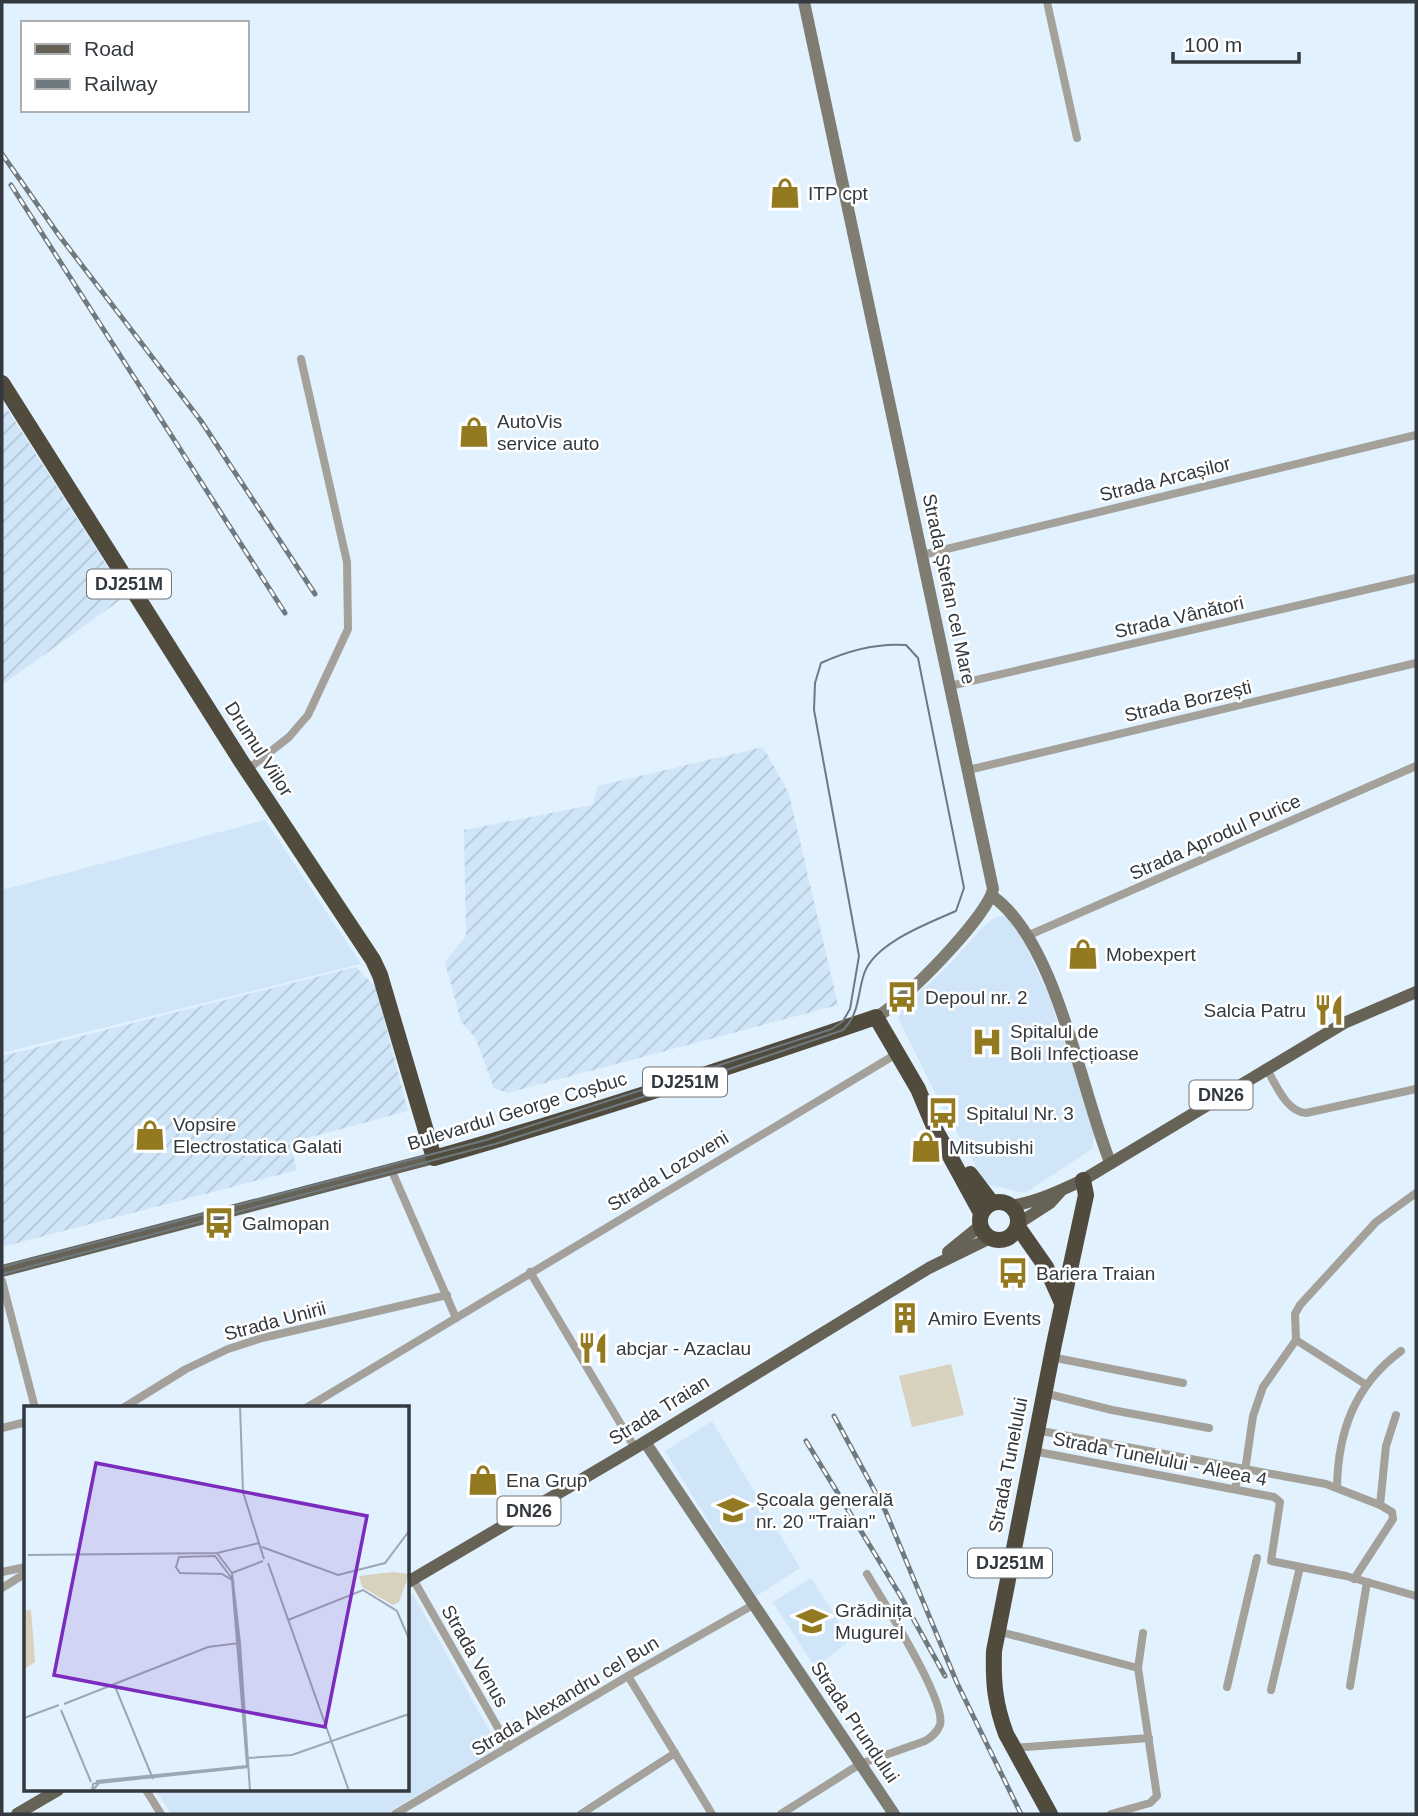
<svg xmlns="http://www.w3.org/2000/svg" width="1418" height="1816" font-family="Helvetica,sans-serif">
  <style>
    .built { fill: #d0e6f8 }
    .industrial { fill: url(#industrial-furrows) }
    .pitch { fill: #d7d1bd }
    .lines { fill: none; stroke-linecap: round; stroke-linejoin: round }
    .street { stroke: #a3a19a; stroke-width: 8 }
    .secondary { stroke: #7f7c71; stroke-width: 12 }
    .primary { stroke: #666255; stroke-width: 12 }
    .highway { stroke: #504b3d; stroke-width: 16 }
    .tram { stroke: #6f7980; stroke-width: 2 }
    .rail-casing { stroke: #6f7980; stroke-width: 5 }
    .rail { stroke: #fff; stroke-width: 2.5; stroke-dasharray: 8; stroke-linecap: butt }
    .labels { text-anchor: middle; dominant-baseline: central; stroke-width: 5; stroke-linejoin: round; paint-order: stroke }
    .shield { fill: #fff; stroke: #707478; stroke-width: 2 }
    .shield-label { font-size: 18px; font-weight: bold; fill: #33393e }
    .poi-label { font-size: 19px; fill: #33393e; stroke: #fff; text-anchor: start }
    .street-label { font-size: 19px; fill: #33393e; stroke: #fff }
    .inset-road { fill: none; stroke: #9ba7b1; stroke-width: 2 }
    .view { fill: #7b2cbf; fill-opacity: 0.15; stroke: #7b2cbf; stroke-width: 3.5 }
    .inset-edge { fill: none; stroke: #33393e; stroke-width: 3.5 }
  </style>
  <defs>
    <pattern id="industrial-furrows" width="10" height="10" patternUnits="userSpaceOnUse" patternTransform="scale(1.75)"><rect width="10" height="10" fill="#d0e6f8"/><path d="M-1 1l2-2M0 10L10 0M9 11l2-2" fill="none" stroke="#b3c6d6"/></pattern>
  </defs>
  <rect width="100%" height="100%" fill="#e1f1fe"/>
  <!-- built -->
  <g class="built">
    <path d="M265 820 361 964 2 1053V890Z"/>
    <path d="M1007 915 1025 945 1049 996 1095 1131 1092 1149 1025 1193 986 1184 936 1095 898 1018 900 1010 943 971 985 925 995 917Z"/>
    <path d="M712 1421 800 1568 755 1597 665 1451Z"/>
    <path d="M811 1578 850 1640 815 1668 773 1602Z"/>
    <path d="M413 1594 499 1748 385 1814H171L156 1790H408V1597Z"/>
  </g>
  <!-- industrial -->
  <g class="industrial">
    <path d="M8 410 126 596 2 685V415Z"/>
    <path d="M763 747 789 794 838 1005 507 1093 494 1088 475 1037 461 1022 445 962 466 936 464 830 592 805 598 786Z"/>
    <path d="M356 967 376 988 408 1111 289 1143 297 1170 2 1247V1056Z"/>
  </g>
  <!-- pitch -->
  <path class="pitch" d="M951 1364 964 1415 912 1427 899 1376Z"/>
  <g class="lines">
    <!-- street -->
    <g class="street">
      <path d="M1047 2 1077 138"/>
      <path d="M922 555 1416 435"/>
      <path d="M950 686 1416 578"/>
      <path d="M247 770 289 737 308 715 348 629 347 562 301 359"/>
      <path d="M968 770 1416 663"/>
      <path d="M1027 936 1416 766"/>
      <path d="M1266 1068C1276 1084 1286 1112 1306 1113L1416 1089"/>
      <path d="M391 1169 456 1318"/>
      <path d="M530 1272 635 1448"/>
      <path d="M2 1281 35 1408"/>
      <path d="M1296 1340 1365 1384"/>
      <path d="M1051 1357 1183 1383"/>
      <path d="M1044 1393 1112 1410 1209 1428"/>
      <path d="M123 1408 186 1369 228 1349 262 1338 447 1295"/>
      <path d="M306 1408 898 1053"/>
      <path d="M2 1428 26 1422"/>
      <path d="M1036 1430 1326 1484 1380 1505 1392 1512 1393 1519 1354 1579"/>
      <path d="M1033 1451 1274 1497 1280 1502 1271 1561 1346 1576 1416 1596"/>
      <path d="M1245 1471 1253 1416 1263 1387 1296 1340 1295 1314 1300 1305 1376 1222 1416 1193"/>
      <path d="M1337 1487C1338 1431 1355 1385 1401 1351"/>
      <path d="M1235 1489 1240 1469"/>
      <path d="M1380 1505 1386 1446 1396 1415"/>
      <path d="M2 1572 26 1567"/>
      <path d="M413 1579 509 1747"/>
      <path d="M2 1588 26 1573"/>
      <path d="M997 1631 1138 1668"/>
      <path d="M628 1676 712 1814"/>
      <path d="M1350 1686 1367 1582"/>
      <path d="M1227 1687 1257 1558"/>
      <path d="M1271 1690 1300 1567"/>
      <path d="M1014 1748 1149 1738"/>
      <path d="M146 1790 161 1814"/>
      <path d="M395 1814 628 1676 753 1605"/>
      <path d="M581 1814 675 1753"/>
      <path d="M781 1814 860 1764 925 1741C931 1738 938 1731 940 1725 947 1701 882 1600 867 1574"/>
      <path d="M1111 1814 1150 1803 1157 1796 1138 1668 1143 1633"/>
    </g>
    <!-- secondary -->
    <g class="secondary">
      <path d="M804 2 993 889C988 916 902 1004 876 1017"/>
      <path d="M992 896C1056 940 1081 1090 1110 1162"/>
      <path d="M645 1442 894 1814"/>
    </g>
    <!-- primary -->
    <g class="primary">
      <path d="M1011 1206C1036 1202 1060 1191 1083 1180L1344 1023 1416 992"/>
      <path d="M1019 1223 1050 1203 1060 1192"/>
      <path d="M948 1252 980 1226"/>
      <path d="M2 1271 434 1158"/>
      <path d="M408 1582 635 1448 929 1268 990 1238"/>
      <path d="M17 1814 58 1790"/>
    </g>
    <!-- highway -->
    <g class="highway">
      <path d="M2 383 241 761 373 960 380 975 434 1158C583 1116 730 1067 876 1017L918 1089 934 1127 981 1213"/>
      <path d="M970 1174 992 1203"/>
      <circle cx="999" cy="1221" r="19"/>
      <path d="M1018 1227 1046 1267 1062 1303"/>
      <path d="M1050 1814 1006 1734C995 1704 993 1683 994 1651L1054 1344 1086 1195 1083 1180"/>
    </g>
    <!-- tram -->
    <path class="tram" d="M2 1267 486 1140 832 1029 843 1021 850 1009 859 956 814 710 815 683 821 663C849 650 876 643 906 645L918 658 964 888 956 911C929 923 874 943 864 974 857 995 860 1013 843 1030L715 1074 495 1144 2 1274"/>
    <defs>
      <g id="rail">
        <path d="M2 154 58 234 201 421 315 594"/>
        <path d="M11 185 285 613"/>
        <path d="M834 1416 885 1510 957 1683 1021 1814"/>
        <path d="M806 1441 900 1595 945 1676"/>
      </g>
    </defs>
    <!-- rail casing -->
    <use href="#rail" class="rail-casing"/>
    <!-- rail -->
    <use href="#rail" class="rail"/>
  </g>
  <!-- icons -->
  <defs>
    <symbol id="shop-bare" viewBox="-9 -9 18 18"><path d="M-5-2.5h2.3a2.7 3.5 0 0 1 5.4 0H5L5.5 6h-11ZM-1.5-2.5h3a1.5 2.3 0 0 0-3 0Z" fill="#937a20" stroke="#fff" stroke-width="2.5" paint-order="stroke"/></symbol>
    <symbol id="bus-bare" viewBox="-9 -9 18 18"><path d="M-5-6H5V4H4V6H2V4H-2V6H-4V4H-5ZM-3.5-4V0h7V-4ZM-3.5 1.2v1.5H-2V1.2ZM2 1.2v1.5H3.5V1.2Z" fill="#937a20" stroke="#fff" stroke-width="2.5" paint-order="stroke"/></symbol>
    <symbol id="restaurant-bare" viewBox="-9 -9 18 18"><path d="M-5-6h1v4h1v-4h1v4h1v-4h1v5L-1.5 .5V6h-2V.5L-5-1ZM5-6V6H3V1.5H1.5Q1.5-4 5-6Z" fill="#937a20" stroke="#fff" stroke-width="2.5" paint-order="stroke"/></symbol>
    <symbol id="hospital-bare" viewBox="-9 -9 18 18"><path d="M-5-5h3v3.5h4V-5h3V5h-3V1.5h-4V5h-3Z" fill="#937a20" stroke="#fff" stroke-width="2.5" paint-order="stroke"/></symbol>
    <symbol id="building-bare" viewBox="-9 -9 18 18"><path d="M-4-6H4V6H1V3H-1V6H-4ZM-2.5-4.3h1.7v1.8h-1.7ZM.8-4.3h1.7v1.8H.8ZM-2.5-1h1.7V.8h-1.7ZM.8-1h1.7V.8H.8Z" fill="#937a20" stroke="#fff" stroke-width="2.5" paint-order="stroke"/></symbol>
    <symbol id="school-bare" viewBox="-9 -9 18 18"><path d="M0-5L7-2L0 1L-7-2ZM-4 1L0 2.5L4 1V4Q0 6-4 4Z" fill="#937a20" stroke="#fff" stroke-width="2.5" paint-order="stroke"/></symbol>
  </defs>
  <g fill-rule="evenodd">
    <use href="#shop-bare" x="763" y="171" width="44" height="44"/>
    <use href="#shop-bare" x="452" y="410" width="44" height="44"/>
    <use href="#shop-bare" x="1061" y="932" width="44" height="44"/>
    <use href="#bus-bare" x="880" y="975" width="44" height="44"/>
    <use href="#restaurant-bare" x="1307" y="988" width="44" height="44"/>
    <use href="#hospital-bare" x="965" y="1020" width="44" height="44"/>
    <use href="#bus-bare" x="921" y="1091" width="44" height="44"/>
    <use href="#shop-bare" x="128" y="1113" width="44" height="44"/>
    <use href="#shop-bare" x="904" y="1125" width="44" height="44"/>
    <use href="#bus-bare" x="197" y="1201" width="44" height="44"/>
    <use href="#bus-bare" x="991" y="1251" width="44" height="44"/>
    <use href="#building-bare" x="883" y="1296" width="44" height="44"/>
    <use href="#restaurant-bare" x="571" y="1326" width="44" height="44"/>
    <use href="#shop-bare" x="461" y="1458" width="44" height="44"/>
    <use href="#school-bare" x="711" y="1488" width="44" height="44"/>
    <use href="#school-bare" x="790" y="1599" width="44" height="44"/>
  </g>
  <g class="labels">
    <!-- shield labels -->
    <g class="shield">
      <rect x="87" y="569.5" width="84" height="29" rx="5"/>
      <rect x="643" y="1067.5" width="84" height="29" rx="5"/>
      <rect x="1189.5" y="1080.5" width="63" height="29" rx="5"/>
      <rect x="497.5" y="1496.5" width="63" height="29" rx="5"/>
      <rect x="968" y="1548.5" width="84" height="29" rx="5"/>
    </g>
    <g class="shield-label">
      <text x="129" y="584">DJ251M</text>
      <text x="685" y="1082">DJ251M</text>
      <text x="1221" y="1095">DN26</text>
      <text x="529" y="1511">DN26</text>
      <text x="1010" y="1563">DJ251M</text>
    </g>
    <!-- poi labels -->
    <g class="poi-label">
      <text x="808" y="193">ITP cpt</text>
      <text x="497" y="421">AutoVis<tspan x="497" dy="22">service auto</tspan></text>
      <text x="1106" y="954">Mobexpert</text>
      <text x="925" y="997">Depoul nr. 2</text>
      <text x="1306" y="1010" text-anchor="end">Salcia Patru</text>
      <text x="1010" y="1031">Spitalul de<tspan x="1010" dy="22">Boli Infecțioase</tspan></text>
      <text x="966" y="1113">Spitalul Nr. 3</text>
      <text x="173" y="1124">Vopsire<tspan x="173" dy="22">Electrostatica Galati</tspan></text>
      <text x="949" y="1147">Mitsubishi</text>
      <text x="242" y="1223">Galmopan</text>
      <text x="1036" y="1273">Bariera Traian</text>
      <text x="928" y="1318">Amiro Events</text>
      <text x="616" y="1348">abcjar - Azaclau</text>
      <text x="506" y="1480">Ena Grup</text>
      <text x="756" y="1499">Școala generală<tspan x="756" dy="22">nr. 20 "Traian"</tspan></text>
      <text x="835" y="1610">Grădinița<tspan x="835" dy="22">Mugurel</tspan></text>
    </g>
    <!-- street labels -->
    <g class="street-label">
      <text transform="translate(1165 479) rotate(-14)">Strada Arcașilor</text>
      <text transform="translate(949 589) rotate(78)">Strada Ștefan cel Mare</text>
      <text transform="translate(1179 617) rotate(-13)">Strada Vânători</text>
      <text transform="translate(1188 701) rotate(-13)">Strada Borzești</text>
      <text transform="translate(259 749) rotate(57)">Drumul Viilor</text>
      <text transform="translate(1215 837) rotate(-24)">Strada Aprodul Purice</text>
      <text transform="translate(517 1111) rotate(-17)">Bulevardul George Coșbuc</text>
      <text transform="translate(668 1171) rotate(-31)">Strada Lozoveni</text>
      <text transform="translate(275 1321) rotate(-15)">Strada Unirii</text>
      <text transform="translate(659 1410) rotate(-32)">Strada Traian</text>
      <text transform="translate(1160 1459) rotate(11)">Strada Tunelului - Aleea 4</text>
      <text transform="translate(1008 1465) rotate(-79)">Strada Tunelului</text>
      <text transform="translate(475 1656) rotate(60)">Strada Venus</text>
      <text transform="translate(565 1696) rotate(-31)">Strada Alexandru cel Bun</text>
      <text transform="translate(855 1722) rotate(56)">Strada Prundului</text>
    </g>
  </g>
  <!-- overview -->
  <g transform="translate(24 1406)">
    <rect width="385" height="385" fill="#e1f1fe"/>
    <path d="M0 204H7L11 256 0 263Z" fill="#d7d1bd"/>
    <path d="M369 166 385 168 375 196 369 199 338 181 335 170Z" fill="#d7d1bd"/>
    <path class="inset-road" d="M216 0 219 86 240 153M238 141 314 169 361 157 385 125M193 147 208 167M4 149 193 147 235 137M244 157 325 385M264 214 339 184 373 205 385 233M216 237 226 385M90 278 129 373M40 298 184 241 216 237 208 167 239 155M37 304 67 376M0 312 35 299M224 352 268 349 385 308M72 375 223 360M68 385 69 378 75 376 223 360 208 174 198 168 156 167 152 161 155 151 191 150 209 174 224 361 75 377 68 385"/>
    <path class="view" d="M72 57 343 110 301 321 30 269Z"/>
    <rect width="385" height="385" class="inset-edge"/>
  </g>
  <!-- border -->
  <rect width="1418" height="1816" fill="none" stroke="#33393e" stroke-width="7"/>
  <!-- legend -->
  <rect x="21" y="21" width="228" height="91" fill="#ffffff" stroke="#adb0b2" stroke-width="2"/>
  <rect x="35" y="44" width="35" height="10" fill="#666255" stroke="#adb0b2" stroke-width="2"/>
  <text x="84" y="56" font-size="21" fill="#33393e">Road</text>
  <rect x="35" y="79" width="35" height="10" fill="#6f7980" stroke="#adb0b2" stroke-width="2"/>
  <text x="84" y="91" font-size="21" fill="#33393e">Railway</text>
  <!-- scale -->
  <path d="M1173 52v10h126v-10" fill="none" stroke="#33393e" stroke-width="3.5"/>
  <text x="1184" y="52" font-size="21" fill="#33393e" stroke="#ffffff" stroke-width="5" paint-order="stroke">100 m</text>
</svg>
